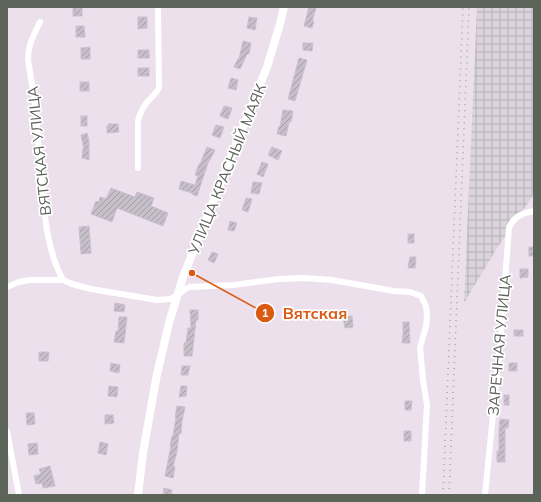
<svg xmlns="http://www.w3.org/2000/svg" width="541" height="502" font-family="Mulish,sans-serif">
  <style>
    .industrial { fill: url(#industrial-grid) }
    .building { fill: url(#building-hatch); stroke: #cebed2 }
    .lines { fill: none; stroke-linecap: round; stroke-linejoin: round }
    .minor { stroke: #fff; stroke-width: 6 }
    .tertiary { stroke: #fff; stroke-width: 8 }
    .rail { stroke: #a4a6a3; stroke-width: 1.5; stroke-dasharray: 1 5; stroke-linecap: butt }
    .labels { text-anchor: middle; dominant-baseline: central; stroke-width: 3.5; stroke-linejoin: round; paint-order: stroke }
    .street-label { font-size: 15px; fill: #5c6359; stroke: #fff }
    .leader { fill: none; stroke: #da5a14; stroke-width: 1.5 }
    .callout-dot { fill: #da5a14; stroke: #fff; stroke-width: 1.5 }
    .mark-label { font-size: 12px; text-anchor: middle; font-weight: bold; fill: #fff }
    .callout-label { font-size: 16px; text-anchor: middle; font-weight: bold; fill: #da5a14; stroke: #fff; stroke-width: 3.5; stroke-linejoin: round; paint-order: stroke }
  </style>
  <defs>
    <pattern id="industrial-grid" width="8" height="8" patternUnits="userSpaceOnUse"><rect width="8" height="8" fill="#dad3dc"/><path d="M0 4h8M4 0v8" fill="none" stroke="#b4afb5"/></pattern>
    <pattern id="building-hatch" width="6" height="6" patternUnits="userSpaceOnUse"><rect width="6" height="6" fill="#c6bec8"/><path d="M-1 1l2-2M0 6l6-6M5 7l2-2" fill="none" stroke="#a49ea5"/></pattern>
  </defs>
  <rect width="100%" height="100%" fill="#ece0ed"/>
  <!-- industrial -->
  <path class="industrial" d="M477 7H534V194L497 248 464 303Z"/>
  <!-- building -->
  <g class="building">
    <path d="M82 7V16H73V8Z"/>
    <path d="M309 7 316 8 312 21H314L312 28 304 26Z"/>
    <path d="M138 17H147V28L138 29Z"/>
    <path d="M249 17 257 18 255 30 247 28Z"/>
    <path d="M76 26H84L85 37H76Z"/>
    <path d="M243 41 251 43 249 54H247L240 69 234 67 238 59H239Z"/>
    <path d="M303 43H313L312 51 303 50Z"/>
    <path d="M90 47V59H81V48Z"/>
    <rect x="138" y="50" width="11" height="8"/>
    <path d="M299 58 307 60 295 101 288 99Z"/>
    <rect x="138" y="68" width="11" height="8"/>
    <path d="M231 78 238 80 236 90 228 88Z"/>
    <rect x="80" y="82" width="9" height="9"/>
    <path d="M224 106 232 108 228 119 220 116Z"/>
    <path d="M283 110 293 111 291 122H289L286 136 277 134 279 126 280 127Z"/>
    <rect x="81" y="116" width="6" height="10"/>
    <path d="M108 124H118L119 132 107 133V126H109Z"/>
    <path d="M216 125 224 127 220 138 212 135Z"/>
    <path d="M87 133 89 141V160H87V159L82 158 83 149H84L81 135Z"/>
    <path d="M207 147 215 150 210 160H209L197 196 192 194V193L179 189 181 181 195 185 198 176 195 175 199 164H200Z"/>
    <path d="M272 147 282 151 278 160 268 155Z"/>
    <path d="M262 162 268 164 263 177 257 174Z"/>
    <path d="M253 182 262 183 259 194 251 193Z"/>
    <path d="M111 188 135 197 137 192 154 198 151 206 168 213 163 226 117 208 112 222 91 214 96 201 99 202 100 197 106 199Z"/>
    <path d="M246 198 252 199 248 212 242 210Z"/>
    <path d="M230 221 237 223 234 231 228 230Z"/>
    <path d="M89 226 91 253 81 254 79 227Z"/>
    <rect x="408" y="234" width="6" height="9"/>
    <rect x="529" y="247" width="5" height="9"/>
    <path d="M212 252 218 254 214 263 208 260Z"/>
    <path d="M410 257H416L415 268H408Z"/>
    <path d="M520 269H528V277L520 278Z"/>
    <path d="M115 303 125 305 124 312 114 311Z"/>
    <path d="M190 310H198V320H196L192 356H184V343H186L188 328H191Z"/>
    <path d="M352 316 353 327 345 328 343 317Z"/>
    <path d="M119 317H127L124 343 114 342 116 331 118 332Z"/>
    <path d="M403 322H409L410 343H402L403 335Z"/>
    <rect x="514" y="330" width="9" height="6"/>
    <path d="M39 352H49L48 361H39Z"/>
    <path d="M111 363 120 365 119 373 110 371Z"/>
    <rect x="509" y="363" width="8" height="8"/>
    <path d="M182 366H190L188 375H181Z"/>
    <path d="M109 386 118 387 117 397 108 396Z"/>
    <path d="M181 386H187L186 396 179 397Z"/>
    <rect x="504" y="395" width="5" height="10"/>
    <path d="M405 401H412L411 410H405Z"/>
    <path d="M177 406 185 407 182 421 181 434 179 433 177 452 173 466 175 467 173 478 165 476 171 446H170L172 436H173L176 417H175Z"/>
    <path d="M26 413H34L35 424 27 425Z"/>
    <path d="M105 415H113L114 423 105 424Z"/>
    <path d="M500 419 509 420 508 428H505V462H497V451H499V430Z"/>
    <rect x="404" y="431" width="7" height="10"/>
    <path d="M100 442 108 444 106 455 98 453Z"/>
    <path d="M37 443 38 454 29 455 28 444Z"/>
    <path d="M50 466 55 486 43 488 42 483 36 484 34 476 41 474 39 469Z"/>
    <path d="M164 488 172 490 171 495H163Z"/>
  </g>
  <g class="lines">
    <!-- minor -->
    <g class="minor">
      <path d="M40 22C34 35 28 44 28 59 30 74 33 89 35 104 37 128 39 151 41 175 44 209 46 249 63 280"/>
      <path d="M138 168V121C140 112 146 102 153 96 156 93 157 92 159 88L158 7"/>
      <path d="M7 287 19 282 29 280H63L72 284 91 289 157 300 170 299 178 295 185 289 190 287 233 285 279 279 305 278 332 280 394 291 410 292 421 296 426 306 427 315 426 327 420 347 423 380 427 405 422 495"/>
      <path d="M7 431 19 495"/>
      <path d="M485 495 501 334 509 228C513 217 522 213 534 211"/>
    </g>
    <!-- tertiary -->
    <path class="tertiary" d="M138 495 143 453 156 379 169 323 183 277 267 67 280 24 284 7"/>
    <!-- rail -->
    <g class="rail">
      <path d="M443 495 463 7"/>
      <path d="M449 495 469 7"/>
    </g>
  </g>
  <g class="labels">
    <!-- street labels -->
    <g class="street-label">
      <text transform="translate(39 151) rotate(-96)">ВЯТСКАЯ УЛИЦА</text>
      <text transform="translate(227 169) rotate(-68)">УЛИЦА КРАСНЫЙ МАЯК</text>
      <text transform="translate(499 345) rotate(-85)">ЗАРЕЧНАЯ УЛИЦА</text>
    </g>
  </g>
  <!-- callouts -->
  <path class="leader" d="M192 273L265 313"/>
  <g class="callout-dot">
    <circle cx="192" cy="273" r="4"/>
    <circle cx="265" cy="313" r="10"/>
  </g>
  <g class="mark-label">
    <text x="265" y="317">1</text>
  </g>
  <g class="callout-label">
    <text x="315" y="319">Вятская</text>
  </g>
  <!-- border -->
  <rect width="541" height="502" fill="none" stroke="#5c6359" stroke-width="16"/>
</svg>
